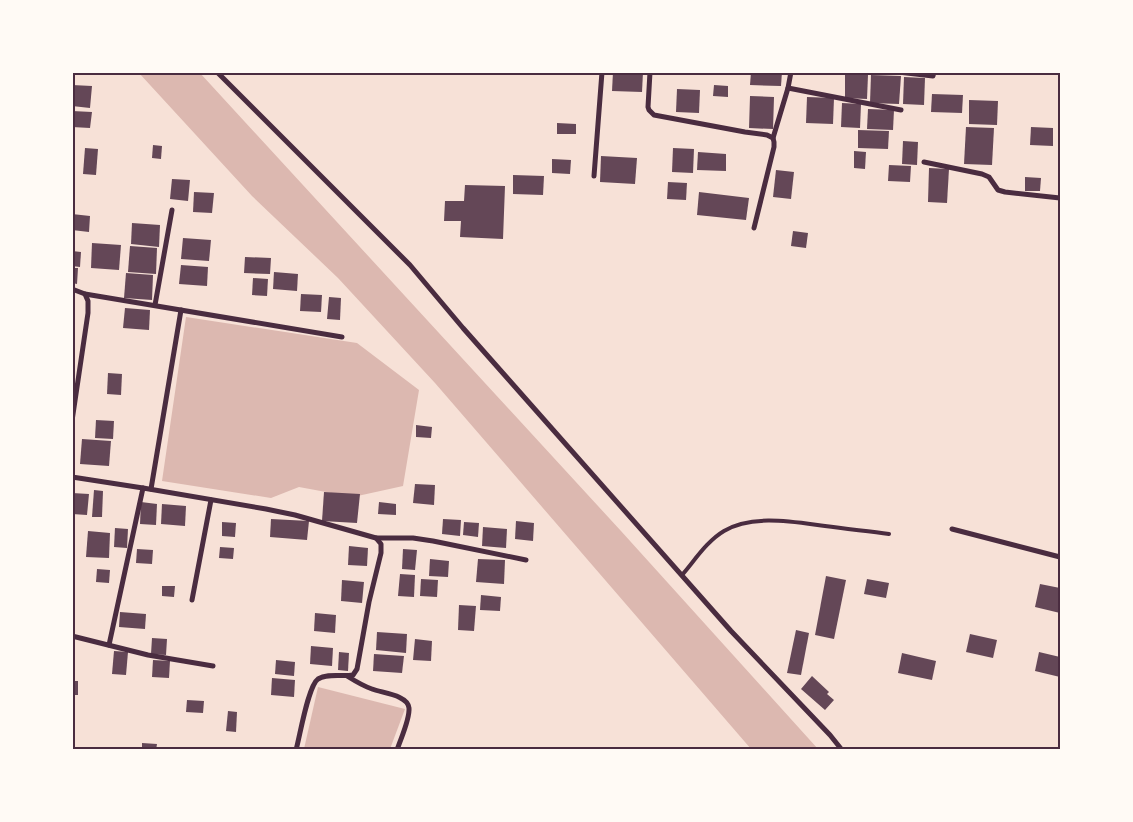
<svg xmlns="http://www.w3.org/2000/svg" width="1133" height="822" font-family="'Work Sans',sans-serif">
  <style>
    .water { fill: #dcb8b0 }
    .building { fill: #644757 }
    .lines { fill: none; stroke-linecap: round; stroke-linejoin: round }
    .service { stroke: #4a2c40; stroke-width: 4 }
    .minor { stroke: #4a2c40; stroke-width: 5 }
    .neatline { fill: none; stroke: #4a2c40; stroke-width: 2 }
  </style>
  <rect width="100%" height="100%" fill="#f7e1d7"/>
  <!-- water -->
  <g class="water">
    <path d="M139 73H200L621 531 818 749H751L435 383 338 278 252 196Z"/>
    <path d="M186 317 357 343 419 390 403 486 353 497 299 487 271 498 162 481Z"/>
    <path d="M318 687 405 709 390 749H304Z"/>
  </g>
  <!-- building -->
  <g class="building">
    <path d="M613 72H643L642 92 612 91Z"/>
    <path d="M751 72H782L781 86 750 85Z"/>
    <path d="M845 74 868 75 867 99 845 98Z"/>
    <path d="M871 75 901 76 899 104 870 103Z"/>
    <path d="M904 77 925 78 924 105 903 104Z"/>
    <path d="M72 85 92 86 90 108 72 106Z"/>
    <path d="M714 85 728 86V97L713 96Z"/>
    <path d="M677 89 700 90 699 113 676 112Z"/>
    <path d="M932 94 963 95 962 113 931 112Z"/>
    <path d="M750 96 774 97 773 129 749 128Z"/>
    <path d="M807 97 834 98 833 124 806 123Z"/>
    <path d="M969 100 998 101 997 125 969 124Z"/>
    <path d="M842 103 861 104 860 128 841 127Z"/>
    <path d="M868 109 894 110 893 130 867 129Z"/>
    <path d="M72 111 92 112 90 128 72 127Z"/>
    <path d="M557 123 576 124V134H557Z"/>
    <path d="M966 127 994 128 992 165 964 164Z"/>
    <path d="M1031 127 1053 128V146L1030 145Z"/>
    <path d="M858 130 889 131 888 149 858 148Z"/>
    <path d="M903 141 918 142 917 165 902 164Z"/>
    <path d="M153 145 162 146 161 159 152 158Z"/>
    <path d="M85 148 98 149 96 175 83 174Z"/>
    <path d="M673 148 694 149 693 173 672 172Z"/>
    <path d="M854 151 866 152 865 169 854 168Z"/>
    <path d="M698 152 726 154V171L697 170Z"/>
    <path d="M601 156 637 158 635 184 600 182Z"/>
    <path d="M552 159 571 160 570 174 552 173Z"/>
    <path d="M889 165 911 166 910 182 888 181Z"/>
    <path d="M929 168 949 169 947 203 928 202Z"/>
    <path d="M776 170 794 172 791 199 773 197Z"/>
    <path d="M513 175 544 176 543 195 513 194Z"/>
    <path d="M1025 177 1041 178 1040 191H1025Z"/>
    <path d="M172 179 190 180 188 201 170 199Z"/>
    <path d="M668 182 687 183 686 200 667 199Z"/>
    <path d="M465 185 505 186 503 239 460 237 461 221H444L445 201H464Z"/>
    <path d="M194 192 214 193 212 213 193 212Z"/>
    <path d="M699 192 749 198 746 220 697 215Z"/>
    <path d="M72 214 90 216 89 232 72 230Z"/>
    <path d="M132 223 160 225 159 247 131 244Z"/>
    <path d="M793 231 808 233 806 248 791 246Z"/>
    <path d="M183 238 211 240 209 261 181 259Z"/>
    <path d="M92 243 121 245 119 270 91 268Z"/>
    <path d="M130 246 157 248 156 274 128 272Z"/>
    <path d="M72 251 81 252 80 267 72 266Z"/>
    <path d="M245 257 271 258 270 274 244 273Z"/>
    <path d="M181 265 208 267 207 286 179 284Z"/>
    <path d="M72 268H78L77 284 72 283Z"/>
    <path d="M274 272 298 274 297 291 273 289Z"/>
    <path d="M126 273 153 275 152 300 124 298Z"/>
    <path d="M253 278 268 279 267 296 252 295Z"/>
    <path d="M301 294 322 295 321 312 300 311Z"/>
    <path d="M329 297 341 298 340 320 327 319Z"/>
    <path d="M125 308 150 310 149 330 123 328Z"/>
    <path d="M108 373 122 374 121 395 107 394Z"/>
    <path d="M96 420 114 421 113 439 95 438Z"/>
    <path d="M416 425 432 427 431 438 416 437Z"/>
    <path d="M82 439 111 441 109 466 80 464Z"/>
    <path d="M415 484 435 485 434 505 413 503Z"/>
    <path d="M94 490 103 491 102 517H92Z"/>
    <path d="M324 492 360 494 357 523 322 521Z"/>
    <path d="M72 493 89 494 87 515 72 514Z"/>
    <path d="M141 502 157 504 156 525 140 524Z"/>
    <path d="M379 502 396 504V515L378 514Z"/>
    <path d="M162 504 186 506 185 526 161 524Z"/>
    <path d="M271 519 309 521 307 540 270 537Z"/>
    <path d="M443 519 461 520 460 536 442 534Z"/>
    <path d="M516 521 534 523 533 541 515 539Z"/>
    <path d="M222 522 236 523 235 537 222 536Z"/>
    <path d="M464 522 479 523 478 537 463 535Z"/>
    <path d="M483 527 507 529 506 548 482 546Z"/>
    <path d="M115 528 128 529 127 548 114 547Z"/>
    <path d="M88 531 110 533 109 558 86 557Z"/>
    <path d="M349 546 368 548 367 566 348 565Z"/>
    <path d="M220 547 234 548 233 559 219 558Z"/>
    <path d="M137 549 153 550 152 564 136 563Z"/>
    <path d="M403 549 417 550 415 570 402 569Z"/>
    <path d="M430 559 449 561 448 577 429 576Z"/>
    <path d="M478 559 505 560 504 584 476 582Z"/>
    <path d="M97 569 110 570 109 583 96 582Z"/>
    <path d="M400 574 415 575 414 597 398 596Z"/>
    <path d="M826 576 846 580 834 639 815 635Z"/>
    <path d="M421 579 438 580 437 597 420 596Z"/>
    <path d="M867 579 889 583 886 598 864 594Z"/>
    <path d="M342 580 364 582 362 603 341 601Z"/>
    <path d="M1040 584 1060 588V613L1035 607Z"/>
    <path d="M162 586H175L174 597 162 596Z"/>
    <path d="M481 595 501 597 500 611 480 610Z"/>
    <path d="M459 605 476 606 474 631 458 630Z"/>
    <path d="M120 612 146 614 145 629 119 627Z"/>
    <path d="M315 613 336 615 335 633 314 631Z"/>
    <path d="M796 630 809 633 801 675 787 673Z"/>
    <path d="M377 632 407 634 406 653 376 650Z"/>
    <path d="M970 634 997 640 993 658 966 652Z"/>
    <path d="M152 638 167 639 166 655 151 654Z"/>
    <path d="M415 639 432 641 431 661 413 660Z"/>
    <path d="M311 646 333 648 332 666 310 664Z"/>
    <path d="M114 651 128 652 126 675 112 674Z"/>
    <path d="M339 652 349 653 348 671 338 670Z"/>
    <path d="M1039 652 1060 657V677L1035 671Z"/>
    <path d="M902 653 936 661 932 680 898 673Z"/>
    <path d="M374 654 404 656 402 673 373 671Z"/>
    <path d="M153 660 170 661 169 678 152 677Z"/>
    <path d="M276 660 295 662 294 676 275 674Z"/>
    <path d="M812 676 829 692 827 694 834 700 825 710 801 689Z"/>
    <path d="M272 678 295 680 294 697 271 695Z"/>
    <rect x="72" y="681" width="6" height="14"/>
    <path d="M187 700 204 701 203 713 186 712Z"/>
    <path d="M228 711 237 712 236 732 226 731Z"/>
    <path d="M142 743 157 744 156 750H142Z"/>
  </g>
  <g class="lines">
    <!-- service -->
    <path class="service" d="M682 575C695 560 707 541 724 531 752 514 794 522 825 526 846 529 867 531 889 534"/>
    <!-- minor -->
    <g class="minor">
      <path d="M217 72 410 265 463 328 731 631 830 735 842 750"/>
      <path d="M650 72 648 107 649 110 654 115 745 132 767 135 773 138 774 142V147L754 228"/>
      <path d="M898 72 933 76 934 72"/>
      <path d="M788 88 901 110"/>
      <path d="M773 138 788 88 791 72"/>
      <path d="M924 162 982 174 989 177 998 190 1005 192 1060 198"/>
      <path d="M594 176 602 72"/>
      <path d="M72 289 85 294 88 301V313L72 421"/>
      <path d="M85 294 342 337"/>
      <path d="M155 305 172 210"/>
      <path d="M72 477 143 488 266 509 295 515 376 538 381 544V553L369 602 357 669 353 675C342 677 328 673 318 679 308 686 300 736 296 750"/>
      <path d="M151 489 181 310"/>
      <path d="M952 529 1060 557"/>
      <path d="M376 538H413L433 541 526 560"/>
      <path d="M192 600 211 500"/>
      <path d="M72 636 148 655 213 666"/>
      <path d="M109 645 143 488"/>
      <path d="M347 676C355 681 363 686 372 689 382 693 408 695 409 708 410 719 401 738 397 750"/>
    </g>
  </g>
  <!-- border -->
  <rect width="1133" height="822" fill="none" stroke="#fffaf5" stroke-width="148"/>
  <rect x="74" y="74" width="985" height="674" class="neatline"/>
</svg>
